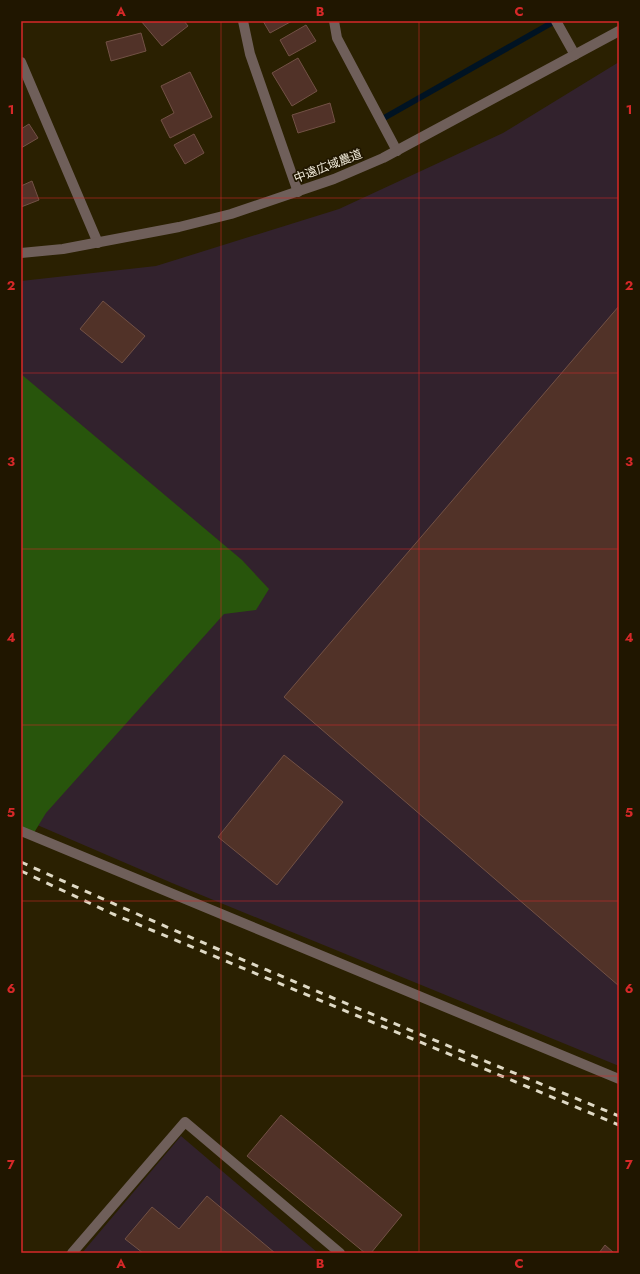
<svg xmlns="http://www.w3.org/2000/svg" width="640" height="1274" font-family="Jost,'Noto Sans JP',sans-serif">
  <style>
    .industrial { fill: #32222d }
    .green { fill: #28550c }
    .lines { fill: none; stroke-linecap: round; stroke-linejoin: round }
    .stream { stroke: #001323; stroke-width: 6 }
    .building { fill: #513228; stroke: #725145 }
    .minor { stroke: #6f5f5a; stroke-width: 10 }
    .rail { stroke: #dfd9c5; stroke-width: 3; stroke-dasharray: 7 7; stroke-linecap: butt }
    .grid { fill: none; stroke: #d62828; stroke-width: 1; stroke-opacity: 0.55 }
    .labels { text-anchor: middle; dominant-baseline: central; stroke-width: 3.5; stroke-linejoin: round; paint-order: stroke }
    .street-label { font-size: 12px; fill: #f5efdd; stroke: #201600 }
    .neatline { fill: none; stroke: #d62828; stroke-width: 1.5 }
    .grid-label { font-size: 13px; text-anchor: middle; font-weight: bold; fill: #d62828 }
  </style>
  <rect width="100%" height="100%" fill="#2a2001"/>
  <!-- industrial -->
  <g class="industrial">
    <path d="M619 62V1066L172 883 21 818V281L156 266 339 209 503 133Z"/>
    <path d="M181 1136 318 1253H82Z"/>
  </g>
  <!-- green -->
  <path class="green" d="M21 374 242 560 269 589 256 610 224 614 46 813 32 836 21 830Z"/>
  <g class="lines">
    <!-- stream -->
    <path class="stream" d="M384 118 555 21"/>
  </g>
  <!-- building -->
  <g class="building">
    <path d="M141 21H184L188 26 162 46Z"/>
    <path d="M263 21H292L270 33Z"/>
    <path d="M306 25 316 41 289 56 280 40Z"/>
    <path d="M141 33 146 51 111 61 106 42Z"/>
    <path d="M298 58 317 91 292 106 272 73Z"/>
    <path d="M190 72 212 117 170 138 161 120 174 113 161 86Z"/>
    <path d="M330 103 335 122 298 133 292 115Z"/>
    <path d="M29 124 38 138 21 148V129Z"/>
    <path d="M194 134 204 153 185 164 174 145Z"/>
    <path d="M32 181 39 200 21 207V186Z"/>
    <path d="M103 301 145 336 122 363 80 329Z"/>
    <path d="M619 306V986L284 697Z"/>
    <path d="M284 755 343 802 277 885 218 837Z"/>
    <path d="M281 1115 402 1215 371 1253H365L247 1156Z"/>
    <path d="M207 1196 275 1253H143L125 1239 152 1207 179 1229Z"/>
    <path d="M605 1245 614 1253H599Z"/>
  </g>
  <g class="lines">
    <!-- minor -->
    <g class="minor">
      <path d="M243 21 250 54 298 192"/>
      <path d="M334 21 337 38 397 151"/>
      <path d="M556 21 575 55"/>
      <path d="M21 62 98 243"/>
      <path d="M21 253 63 249 179 227 231 214 334 179 383 158 619 31"/>
      <path d="M21 831 619 1079"/>
      <path d="M72 1253 185 1122 340 1253"/>
    </g>
    <!-- rail -->
    <g class="rail">
      <path d="M21 862C218 952 419 1034 619 1116"/>
      <path d="M21 871 113 914 619 1125"/>
    </g>
  </g>
  <!-- grid -->
  <path class="grid" d="M221 21V1253M419 21V1253M21 198H619M21 373H619M21 549H619M21 725H619M21 901H619M21 1076H619"/>
  <g class="labels">
    <!-- street labels -->
    <g class="street-label">
      <text transform="translate(328 166) rotate(-21)">中遠広域農道</text>
    </g>
  </g>
  <!-- border -->
  <rect width="640" height="1274" fill="none" stroke="#201600" stroke-width="44"/>
  <rect x="22" y="22" width="596" height="1230" class="neatline"/>
  <g class="grid-label">
    <text x="121" y="16">A</text>
    <text x="320" y="16">B</text>
    <text x="519" y="16">C</text>
    <text x="11" y="114">1</text>
    <text x="629" y="114">1</text>
    <text x="11" y="290">2</text>
    <text x="629" y="290">2</text>
    <text x="11" y="466">3</text>
    <text x="629" y="466">3</text>
    <text x="11" y="642">4</text>
    <text x="629" y="642">4</text>
    <text x="11" y="817">5</text>
    <text x="629" y="817">5</text>
    <text x="11" y="993">6</text>
    <text x="629" y="993">6</text>
    <text x="11" y="1169">7</text>
    <text x="629" y="1169">7</text>
    <text x="121" y="1268">A</text>
    <text x="320" y="1268">B</text>
    <text x="519" y="1268">C</text>
  </g>
</svg>
